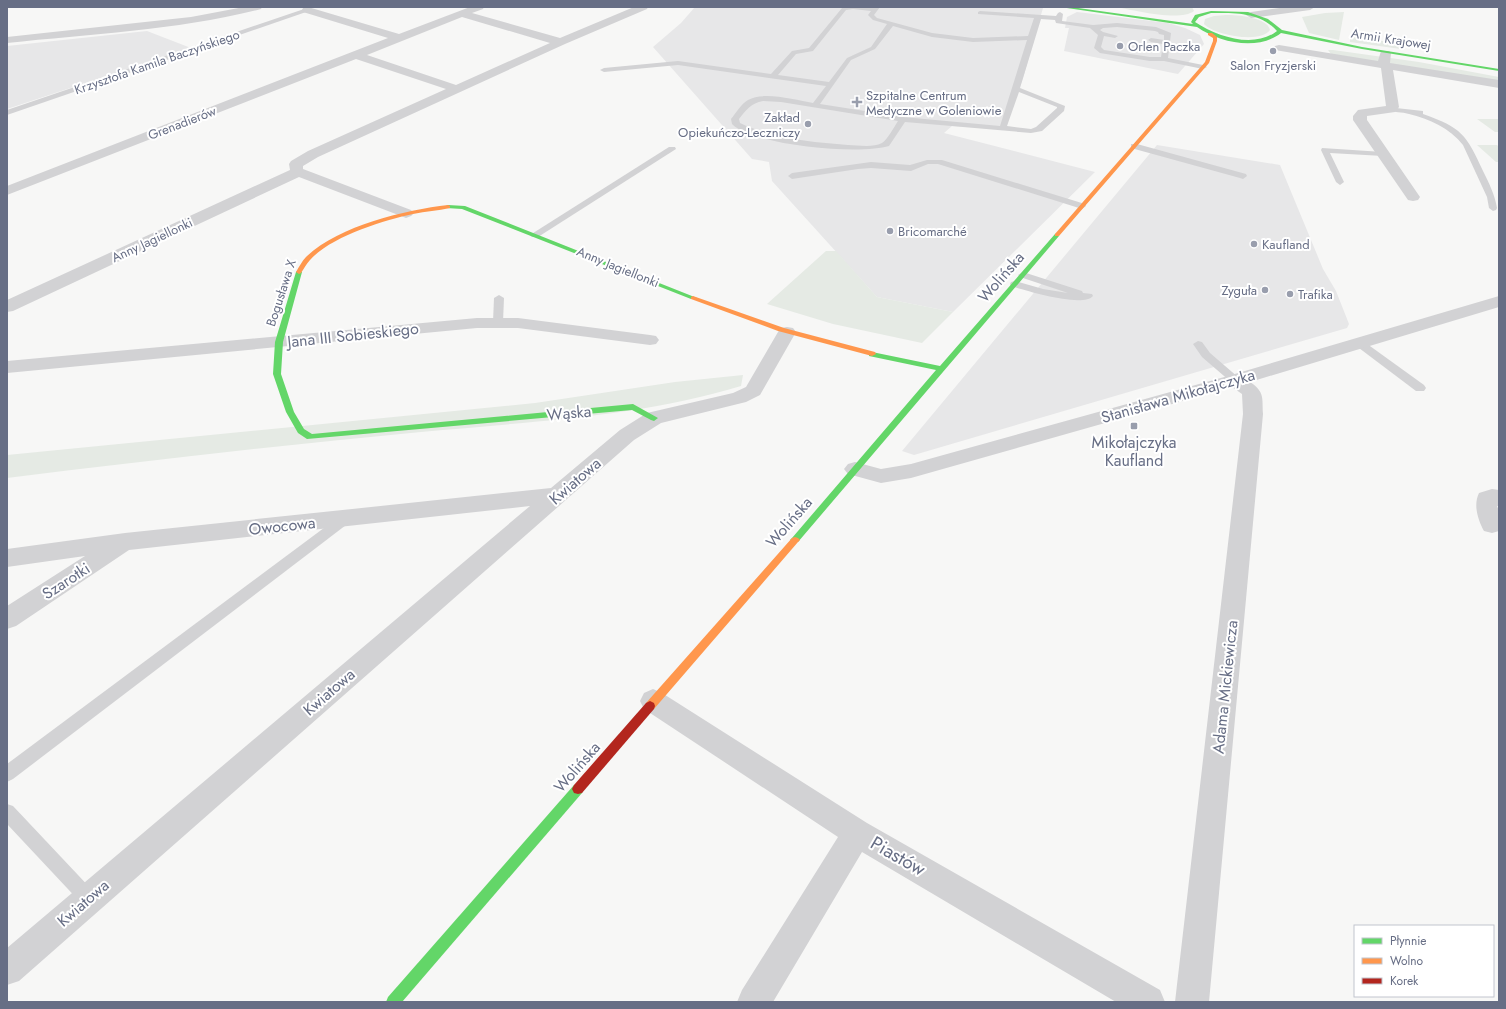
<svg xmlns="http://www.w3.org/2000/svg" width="1506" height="1009" font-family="Jost,sans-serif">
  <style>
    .built { fill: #e7e7e8 }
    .green { fill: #e5eae4 }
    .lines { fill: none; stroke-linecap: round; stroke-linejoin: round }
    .lane { fill: #d2d2d4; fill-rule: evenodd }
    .street { fill: #d2d2d4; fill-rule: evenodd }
    .fast { fill: #63d668; fill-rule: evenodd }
    .slow { fill: #ff974d; fill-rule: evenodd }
    .jam { fill: #b3261e; fill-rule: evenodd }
    .poi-dot { fill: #999ead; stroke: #fff; stroke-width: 1.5 }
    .labels { text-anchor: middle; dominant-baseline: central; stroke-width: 4; stroke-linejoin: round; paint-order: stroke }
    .far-street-label { font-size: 13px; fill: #676e85; stroke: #fff }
    .far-poi-label { font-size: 13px; fill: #676e85; stroke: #fff; text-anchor: start }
    .street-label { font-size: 16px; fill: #676e85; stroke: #fff }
    .poi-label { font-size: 16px; fill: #676e85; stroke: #fff }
    .near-street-label { font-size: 19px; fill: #676e85; stroke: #fff }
  </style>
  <rect width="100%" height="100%" fill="#f7f7f6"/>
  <!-- built -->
  <g class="built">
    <path d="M695 7H1031L1043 8 1023 78 1003 128 952 126 944 133 1095 172 953 312 877 297 772 181 769 162 752 159 653 47 681 23Z"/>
    <path d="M1077 12 1168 23 1185 28 1200 35 1204 44 1178 74 1064 51 1069 28H1065L1067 17Z"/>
    <path d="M147 31 191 48 7 109V46Z"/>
    <path d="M1157 145 1280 165 1323 269 1336 291 1349 324 1347 328 914 455 902 451Z"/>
  </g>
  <!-- green -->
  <g class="green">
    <path d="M1116 7H1192L1194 11C1180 22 1133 10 1116 7Z"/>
    <path d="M1344 12 1339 40 1309 33 1302 17 1325 13Z"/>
    <path d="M1226 15C1237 15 1267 17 1270 30 1260 44 1214 35 1204 24L1205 19 1214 16Z"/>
    <path d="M1350 36 1402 44 1401 49 1350 42Z"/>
    <path d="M1328 50H1333L1419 62 1499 77V82L1331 54Z"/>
    <path d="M1499 119V132H1495L1477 119Z"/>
    <path d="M1477 145H1497L1499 147V162H1496Z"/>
    <path d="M826 251H836L877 297 953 312 922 343 833 324 767 304Z"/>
    <path d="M743 375 741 386C640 417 526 422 421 432 283 445 145 461 7 478V455L535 403 675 382Z"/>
  </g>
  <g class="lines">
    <!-- lane -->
    <g class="lane">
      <path d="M845 7H880L874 15 877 18 932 33 973 38 1028 36 1034 18 978 14V12L980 11 1056 16 1058 13 1060 12 1063 14 1062 21 1093 25 1117 23 1156 27 1171 33 1168 58 1203 65 1207 67 1203 69 1164 61H1150L1100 53 1094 48 1098 35 1090 28 1056 23 1055 20 1041 19 1020 88 1065 106 1064 111 1042 131 1031 133 905 122 889 146C860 155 754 146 732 124L731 119C736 113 741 104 748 100 764 91 795 100 813 103L826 86 678 65 604 72 600 70 604 68 678 61 771 74 792 51 809 48 842 8ZM853 9 871 11 868 15 873 20 887 24 871 47 847 58 829 82 778 75 796 54 813 51 846 10ZM893 26 932 37 973 42 1027 40 1000 126 903 117 820 104 851 60 875 49ZM1117 27 1155 31 1158 32 1159 34 1164 35V40L1151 38 1148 40 1151 42 1163 44 1161 57H1150L1104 50 1101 47 1104 36 1115 38 1118 36 1103 32 1100 30 1103 28ZM1019 92 1057 107V108L1036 127 1031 129 1007 126ZM763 101 781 102 898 121C894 127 888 139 882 143 872 148 858 145 848 145 810 142 774 139 740 123L739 119C746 110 751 103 763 101Z"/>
      <path d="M307 8 310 10 309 11 7 115V110Z"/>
      <path d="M1387 107 1423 111V114C1462 128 1466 134 1483 171 1489 183 1495 195 1497 208L1496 210 1493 211 1489 208 1487 197 1463 145C1450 128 1429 119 1409 114 1402 112 1394 112 1387 111Z"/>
      <path d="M1131 144H1137L1246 174 1247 176 1243 179 1240 178 1131 148Z"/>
      <path d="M669 147H675L676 149 538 237H532L530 235Z"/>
      <path d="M1322 148 1383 152 1387 154 1383 156 1330 153 1344 182 1340 185 1336 182 1321 150Z"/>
      <path d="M927 160H942L1085 204 1086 206 1082 209 1079 208 938 164H928L911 171 871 168 858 169 792 179 788 176 792 173 871 162 910 165Z"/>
      <path d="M1023 272 1082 291 1083 293 1092 294 1093 296C1083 308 1026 291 1011 286L1010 284 1011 282 1015 281 1043 289 1068 293 1020 277 1018 275Z"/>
      <path d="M499 295 504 298 503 322 498 325 493 322 494 298Z"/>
      <path d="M1359 340 1363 341 1424 385 1426 388 1424 391H1416L1355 345 1354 343 1355 341Z"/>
      <path d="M1198 341 1202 342 1210 353 1239 378 1241 380 1239 382H1231L1202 357 1193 344Z"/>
      <path d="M345 514 350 516 352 519 350 522 13 779 7 782V764L340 516Z"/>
      <path d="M7 804 13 806 94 892 97 898 94 904 88 907 82 904 7 824Z"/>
    </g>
    <!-- street -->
    <g class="street">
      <path d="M244 7H262L261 9C179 30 91 34 7 43V37L191 17Z"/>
      <path d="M308 7 399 34 470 7H484L483 9 472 13 560 38 634 7H648L647 9 565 44 318 157 303 166V169L411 210 414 213 411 216 406 218 401 216 299 177 13 311 7 312V300L290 170 289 164 291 161 308 151 446 89 356 59 7 195V186L388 38 303 12 302 10 303 8ZM462 17 550 43 456 85 367 55Z"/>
      <path d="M1287 7H1315L1310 10 1251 18 1246 15 1251 12Z"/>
      <path d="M1279 45 1378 61 1381 51H1389L1391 53 1390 63 1499 80V88L1393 70 1399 107 1395 112 1367 116V120L1420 197 1418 200 1413 201 1408 200 1353 120V116L1358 110 1386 106 1381 68 1275 50 1273 48 1275 46Z"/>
      <path d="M1499 296V307L1250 382C1265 392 1262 398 1263 414L1209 1002H1175L1243 414 1242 394 1232 387 911 478 881 483 848 474 844 469 848 464 855 462 881 469 911 464 1228 376Z"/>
      <path d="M477 318H518L650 335 656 336 659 340 656 344 650 345 518 328H477L7 373V361Z"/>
      <path d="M787 327 793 328 796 332 760 395 746 402 661 423 634 440 19 981 7 985V948L530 506 129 550 16 626 7 629V606L85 556 7 567V549L125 533 551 488 620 430 647 413 733 393 746 387 778 332 781 328Z"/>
      <path d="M1492 489 1499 490V506H1497L1499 511V531L1492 533 1484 531C1478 520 1473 505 1479 493Z"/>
      <path d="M653 689 662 693 867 823 1160 990 1165 1002H1116L862 852 773 1002H737L742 990 838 837 644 709 640 701 644 693Z"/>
    </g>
    <!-- fast -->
    <g class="fast">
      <path d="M1060 7H1071L1193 24 1191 22 1195 15 1211 11 1248 12 1268 19 1282 30 1362 47 1499 69V71L1362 49 1281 33C1258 51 1220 43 1197 27ZM1211 13C1235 13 1260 12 1277 31 1254 49 1218 37 1195 22L1199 17Z"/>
      <path d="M448 205 465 206 697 298 695 299H691L462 209 446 208V206Z"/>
      <path d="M1057 233 1059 234V236L798 542H792L790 540 792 538 936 370 869 356V352H872L940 366 1055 234Z"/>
      <path d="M299 270 302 272 283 342 281 374 294 412 304 429 312 434 633 404 658 418 654 421 651 420 632 410 307 439 298 433 286 412 273 374 275 342 296 272Z"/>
      <path d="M578 784 582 785 584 789 582 793 402 1002H386L388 997 574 785Z"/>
    </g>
    <!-- slow -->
    <g class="slow">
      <path d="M1208 33H1212L1217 37V41L1209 63 1059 236H1055V234L1205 62 1213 41V38L1208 35Z"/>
      <path d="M448 205 450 206V208C438 211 426 211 413 214 384 220 330 237 310 260 306 264 304 269 301 273L299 274 296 272C299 267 302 261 306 257 338 226 405 210 448 205Z"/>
      <path d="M693 296 784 328 875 352 876 354 872 356 778 331 691 299V297Z"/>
      <path d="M795 537 798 538 800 540 798 542 654 709 650 711 646 709 645 706 646 703 792 538Z"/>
    </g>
    <!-- jam -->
    <path class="jam" d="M650 701 654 703 655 706 654 709 582 793 578 794 574 793 572 789 574 785 646 703Z"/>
  </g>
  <!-- markers -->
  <g class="poi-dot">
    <circle cx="1120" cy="46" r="4"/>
    <circle cx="1273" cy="51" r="4"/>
    <path d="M855 96h4v4h4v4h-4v4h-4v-4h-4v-4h4z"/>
    <circle cx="808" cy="124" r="4"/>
    <circle cx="890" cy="231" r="4"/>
    <circle cx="1254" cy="244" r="4"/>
    <circle cx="1265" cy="290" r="4"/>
    <circle cx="1290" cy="294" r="4"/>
    <rect x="1130" y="422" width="8" height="8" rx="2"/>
  </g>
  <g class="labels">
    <!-- far-street labels -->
    <g class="far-street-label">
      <text transform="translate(1391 39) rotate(9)">Armii Krajowej</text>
      <text transform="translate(157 62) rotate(-19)">Krzysztofa Kamila Baczyńskiego</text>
      <text transform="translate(182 123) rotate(-21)">Grenadierów</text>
      <text transform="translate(152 240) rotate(-25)">Anny Jagiellonki</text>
      <text transform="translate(618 267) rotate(22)">Anny Jagiellonki</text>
      <text transform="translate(281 293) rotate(-72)">Bogusława X</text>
    </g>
    <!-- far-poi labels -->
    <g class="far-poi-label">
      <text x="1128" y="46">Orlen Paczka</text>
      <text x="1273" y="65" text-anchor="middle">Salon Fryzjerski</text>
      <text x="866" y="95">Szpitalne Centrum<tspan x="866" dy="15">Medyczne w Goleniowie</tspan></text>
      <text x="800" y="117" text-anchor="end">Zakład<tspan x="800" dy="15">Opiekuńczo-Leczniczy</tspan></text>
      <text x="898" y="231">Bricomarché</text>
      <text x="1262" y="244">Kaufland</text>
      <text x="1257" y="290" text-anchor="end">Zyguła</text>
      <text x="1298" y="294">Trafika</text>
    </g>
    <!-- street labels -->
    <g class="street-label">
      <text transform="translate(1001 277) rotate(-49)">Wolińska</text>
      <text transform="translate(353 335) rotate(-6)">Jana III Sobieskiego</text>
      <text transform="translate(1178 396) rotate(-16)">Stanisława Mikołajczyka</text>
      <text transform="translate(569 413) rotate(-5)">Wąska</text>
      <text transform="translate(575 481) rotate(-41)">Kwiatowa</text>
      <text transform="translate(789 522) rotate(-49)">Wolińska</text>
      <text transform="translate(282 526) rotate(-6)">Owocowa</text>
      <text transform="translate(66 581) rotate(-33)">Szarotki</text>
      <text transform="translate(1225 687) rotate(-84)">Adama Mickiewicza</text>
      <text transform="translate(329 692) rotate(-41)">Kwiatowa</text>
      <text transform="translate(577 767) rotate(-49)">Wolińska</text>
      <text transform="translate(83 903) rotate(-41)">Kwiatowa</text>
    </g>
    <!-- poi labels -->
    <g class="poi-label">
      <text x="1134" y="442">Mikołajczyka<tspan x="1134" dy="18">Kaufland</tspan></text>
    </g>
    <!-- near-street labels -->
    <g class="near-street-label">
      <text transform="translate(898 856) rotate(30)">Piastów</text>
    </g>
  </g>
  <!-- border -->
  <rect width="1506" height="1009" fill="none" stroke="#676e85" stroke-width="16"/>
  <!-- legend -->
  <rect x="1354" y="925" width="140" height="72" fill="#ffffff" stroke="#c2c5ce"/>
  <rect x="1362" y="938" width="20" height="6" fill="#63d668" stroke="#c2c5ce"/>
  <text x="1390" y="945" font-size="12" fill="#676e85">Płynnie</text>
  <rect x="1362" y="958" width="20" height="6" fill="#ff974d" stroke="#c2c5ce"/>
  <text x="1390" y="965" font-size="12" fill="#676e85">Wolno</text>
  <rect x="1362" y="978" width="20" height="6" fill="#b3261e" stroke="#c2c5ce"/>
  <text x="1390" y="985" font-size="12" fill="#676e85">Korek</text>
</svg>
